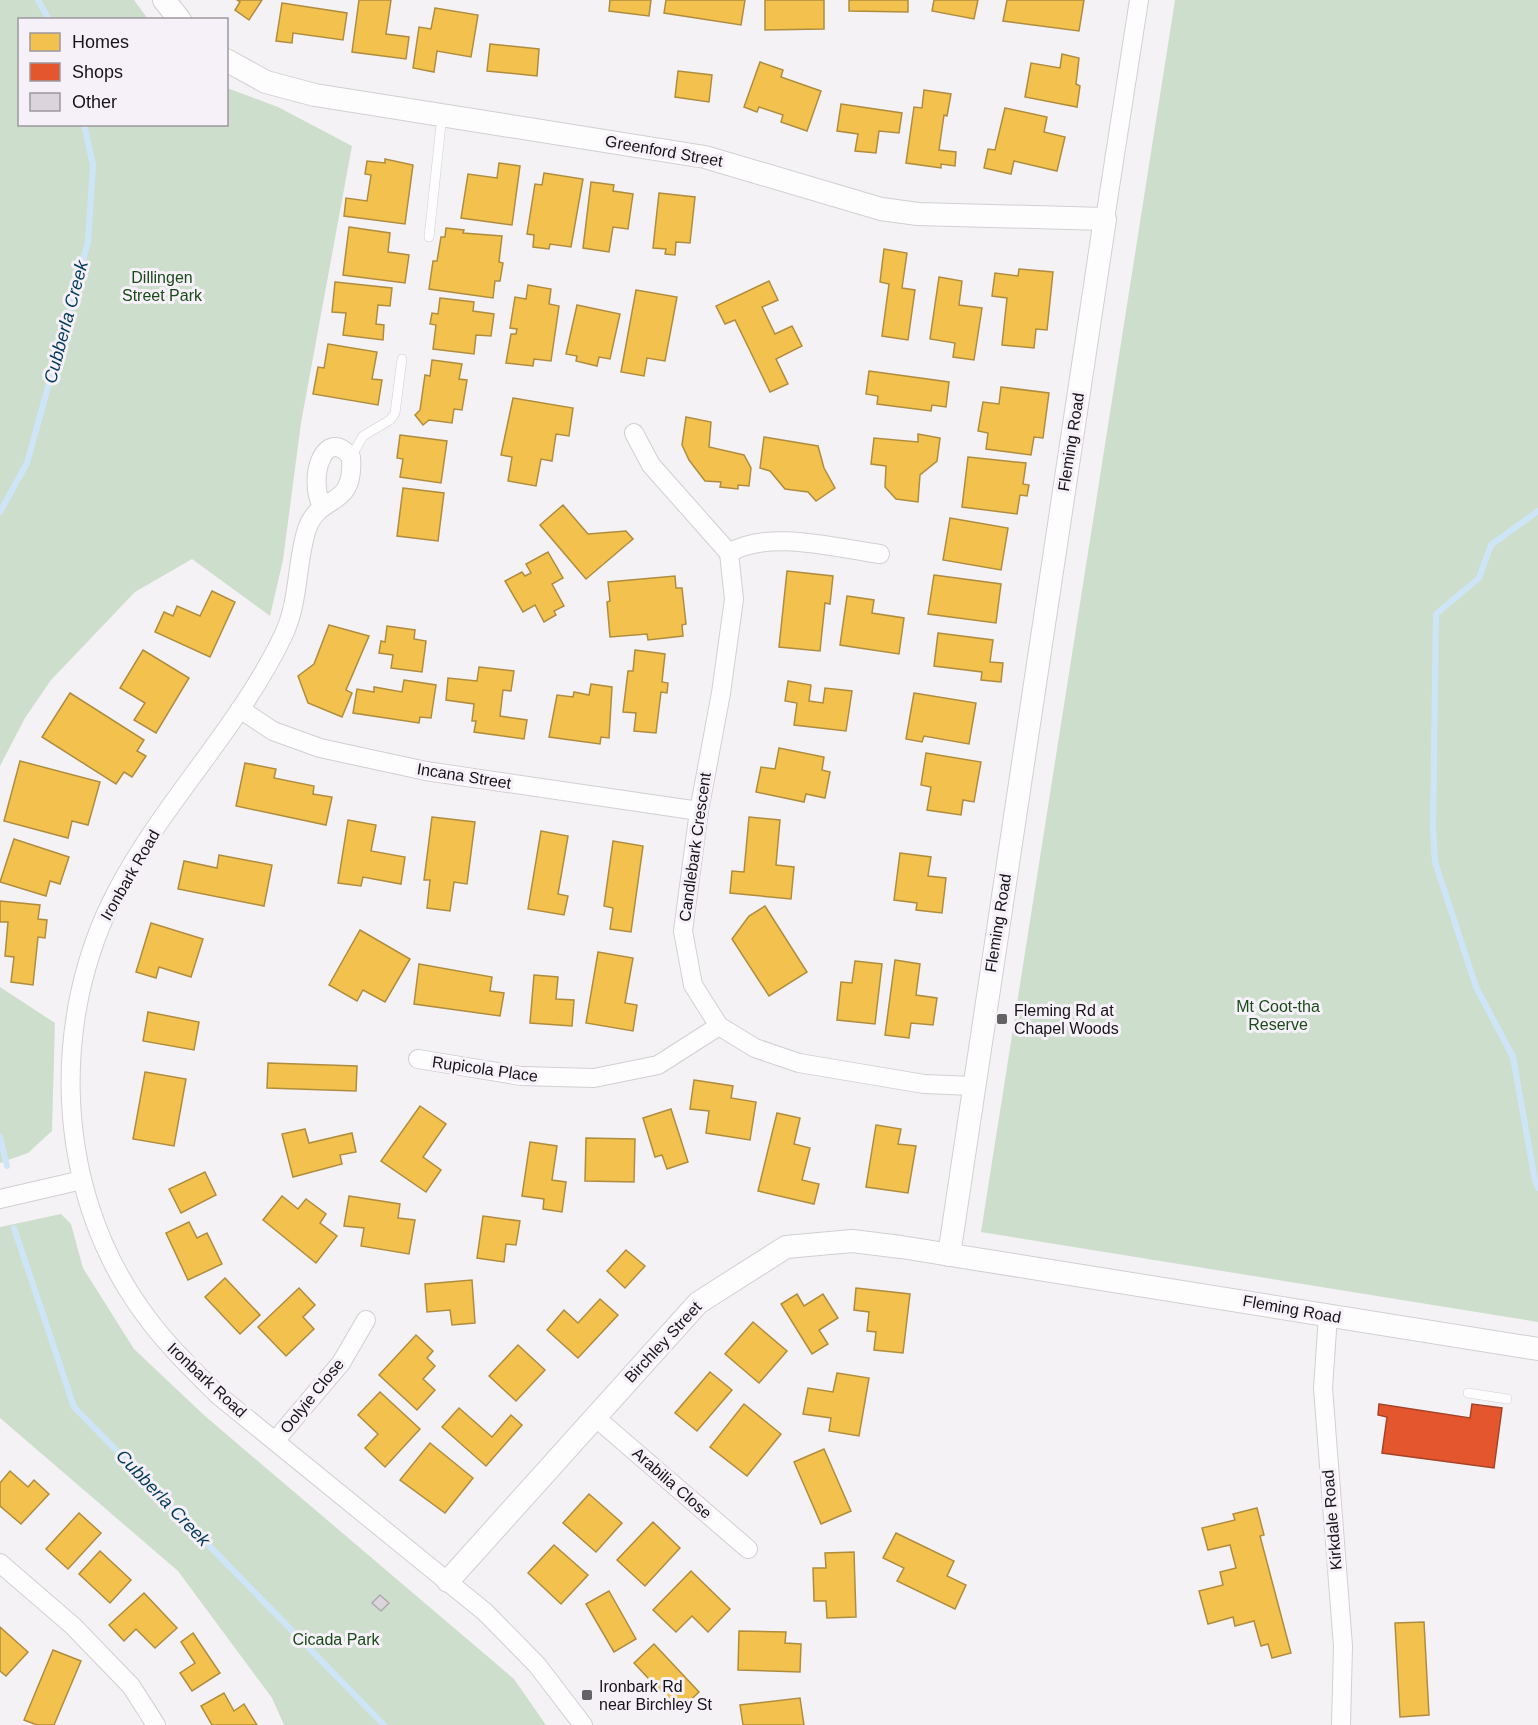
<svg xmlns="http://www.w3.org/2000/svg" width="1538" height="1725" font-family="Helvetica,sans-serif">
  <style>
    .green { fill: #cedecd }
    .homes { fill: #f2c14e; stroke: #b08d3e; stroke-width: 1.5 }
    .shops { fill: #e4572e; stroke: #a64327; stroke-width: 1.5 }
    .lines { fill: none; stroke-linecap: round; stroke-linejoin: round }
    .stream { stroke: #cee5f8; stroke-width: 6 }
    .building { fill: #dbd4dd; stroke: #adaaae; stroke-width: 1.5 }
    .service-casing { stroke: #d1cfd2; stroke-width: 10 }
    .minor-casing { stroke: #d1cfd2; stroke-width: 20 }
    .tertiary-casing { stroke: #d1cfd2; stroke-width: 24 }
    .service { stroke: #fefdfe; stroke-width: 9 }
    .minor { stroke: #fefdfe; stroke-width: 18 }
    .tertiary { stroke: #fefdfe; stroke-width: 22 }
    .poi-dot { fill: #656266; stroke: #f6f0f8; stroke-width: 2 }
    .labels { text-anchor: middle; dominant-baseline: central; stroke-width: 6; stroke-linejoin: round; paint-order: stroke }
    .street-label { font-size: 16px; fill: #171518; stroke: #f6f0f8 }
    .park-label { font-size: 16px; fill: #1b4b1a; stroke: #f6f0f8 }
    .poi-label { font-size: 16px; fill: #171518; stroke: #f6f0f8; text-anchor: start }
    .water-label { font-size: 18px; font-style: italic; fill: #023b59; stroke: #f6f0f8 }
  </style>
  <rect width="100%" height="100%" fill="#f5f2f6"/>
  <!-- green -->
  <g class="green">
    <path d="M0 0H134L148 19 20 20V124H226L227 88 278 107 352 146 301 423 283 560 270 616 192 559 135 592 51 680 25 718 0 766Z"/>
    <path d="M1175 0H1538V1322L981 1232Z"/>
    <path d="M0 987 55 1023 52 1131 28 1153 0 1163Z"/>
    <path d="M61 1214 71 1224 83 1268 134 1349 205 1416 514 1679 546 1725H284L272 1698 178 1571 0 1418V1227Z"/>
  </g>
  <!-- homes -->
  <g class="homes">
    <path d="M237 0H262L249 20 235 10 240 2Z"/>
    <path d="M359 0H391L386 34 409 37 406 59 352 52Z"/>
    <path d="M610 0H651L649 16 609 11Z"/>
    <path d="M666 0H745L741 25 664 13Z"/>
    <path d="M765 0H824V29L765 30Z"/>
    <path d="M849 0H908V12L849 11Z"/>
    <path d="M934 0H978L974 19 932 11Z"/>
    <path d="M1007 0H1084L1079 31 1003 21Z"/>
    <path d="M282 3 347 13 343 40 293 33 292 43 276 41Z"/>
    <path d="M435 8 478 15 471 57 437 51 434 72 413 68 419 27 431 29Z"/>
    <path d="M490 44 539 49 537 76 487 71Z"/>
    <path d="M1062 54 1079 58 1076 84 1080 86 1077 107 1025 97 1031 63 1060 68Z"/>
    <path d="M760 62 783 70 781 77 821 91 807 131 781 122 783 115 759 107 757 112 744 107Z"/>
    <path d="M678 71 712 75 709 102 675 97Z"/>
    <path d="M924 90 951 94 947 116 944 115 939 150 956 152 955 166 941 164V168L906 163 914 107 922 108Z"/>
    <path d="M841 104 902 113 899 133 879 131 876 153 855 151 858 134 837 131Z"/>
    <path d="M1005 108 1047 117 1044 132 1065 137 1057 171 1014 161 1011 174 984 168 988 149 995 150Z"/>
    <path d="M385 159 413 165 405 224 344 216 346 198 367 201 371 175 365 174 367 161 385 163Z"/>
    <path d="M499 163 520 166 512 225 461 218 468 174 497 178Z"/>
    <path d="M544 173 583 179 571 247 550 244 549 249 533 247 534 235 527 234 535 184 542 185Z"/>
    <path d="M591 182 614 185 613 191 633 194 628 229 613 227 609 252 583 248Z"/>
    <path d="M659 193 695 197 690 243 676 242 675 255 665 254 666 249 653 248Z"/>
    <path d="M349 227 390 233 388 252 409 255 405 283 343 275Z"/>
    <path d="M446 228 464 230 463 233 502 236 499 262 503 263 500 281H495L493 298 429 289 433 261H437L441 237H445Z"/>
    <path d="M884 249 907 253 902 288 915 290 908 340 882 336 889 284 880 282Z"/>
    <path d="M1019 269 1053 272 1047 330 1036 329 1034 348 1002 345 1007 298 992 296 995 273 1018 276Z"/>
    <path d="M939 277 962 281 959 305 982 308 974 360 953 357 955 343 930 339Z"/>
    <path d="M769 281 778 300 762 307 775 334 792 326 802 346 776 359 788 384 770 392 735 320 725 324 716 306Z"/>
    <path d="M335 282 392 288 390 306 378 305 376 324 384 325 383 340 343 335 346 313 332 312Z"/>
    <path d="M528 285 551 289 549 304 559 306 551 361 534 359 533 366 506 363 511 334H516L517 329 510 328 515 297 526 299Z"/>
    <path d="M636 290 677 297 665 361 647 358 644 376 621 372Z"/>
    <path d="M440 298 474 302 473 311 494 314 491 336 476 335 474 354 433 349 436 325 430 324 432 313 438 314Z"/>
    <path d="M577 305 620 314 610 359 599 357 597 366 576 361 577 356 566 354Z"/>
    <path d="M328 344 377 352 372 379 382 380 378 405 313 394 318 367 324 368Z"/>
    <path d="M432 360 462 364 459 379 467 380 462 410 454 409 452 423 429 420 423 425 415 415 420 410 425 375 430 376Z"/>
    <path d="M869 371 949 382 946 407 932 405 931 411 877 404 878 396 866 394Z"/>
    <path d="M1001 387 1049 393 1043 438 1034 437 1031 455 986 449 988 433 978 431 983 402 999 404Z"/>
    <path d="M513 398 573 408 569 436 556 434 552 461 541 459 536 486 508 481 512 457 501 455Z"/>
    <path d="M686 417 711 422 709 447 744 455 751 468 749 486 738 485V489L720 487 721 482 705 481 689 460 682 445Z"/>
    <path d="M918 434 940 438 937 461 920 475 918 502 896 499 885 487 886 466 871 464 874 438 918 442Z"/>
    <path d="M400 435 447 441 441 483 400 477 403 459 397 458Z"/>
    <path d="M764 437 818 446 824 468 835 488 816 501 808 492 785 489 770 471 760 468Z"/>
    <path d="M968 457 1026 463 1023 484 1029 485 1027 496 1020 495 1017 514 962 507Z"/>
    <path d="M403 488 444 493 438 541 397 536Z"/>
    <path d="M563 505 588 534 626 531 633 539 586 579 540 525Z"/>
    <path d="M950 518 1008 528 1001 570 943 560Z"/>
    <path d="M548 552 563 578 552 584 564 606 554 611 556 615 544 622 535 605 523 612 505 581 522 572 525 576 531 573 526 564Z"/>
    <path d="M787 571 833 576 830 604 825 603 820 651 779 647Z"/>
    <path d="M934 575 1001 584 996 623 928 614Z"/>
    <path d="M675 576 676 588H682L686 624 682 625 683 636 648 640 647 634 610 637 607 602 610 601 608 582Z"/>
    <path d="M212 591 235 602 210 657 155 632 164 612 173 616 177 606 200 616Z"/>
    <path d="M847 596 874 600 872 613 904 618 899 654 840 645Z"/>
    <path d="M329 625 369 636 346 690 352 693 342 717 308 703 298 676 314 664Z"/>
    <path d="M387 626 415 630 414 639 426 641 422 672 391 668 393 655 379 653 381 641 385 642Z"/>
    <path d="M938 633 993 640 990 662 1003 663 1001 682 981 680 982 672 934 666Z"/>
    <path d="M143 650 189 678 156 733 134 720 145 703 120 688Z"/>
    <path d="M635 650 665 654 662 682 668 683 667 693 661 692 656 733 634 731 636 713 623 712 628 671H633Z"/>
    <path d="M479 667 514 671 511 691 503 690 500 716 527 720 524 739 474 732 476 721H472L474 704 446 700 448 678 477 681Z"/>
    <path d="M404 680 436 685 431 718 420 717 419 723 353 713 357 689 374 692V687L402 692Z"/>
    <path d="M788 681 811 685 809 701 823 703 825 688 852 691 846 731 794 725 797 703 785 701Z"/>
    <path d="M591 684 612 687 609 738 601 737 600 744 549 737 557 695 573 697 574 692 589 695Z"/>
    <path d="M70 693 144 740 137 751 146 756 132 777 124 772 116 784 42 737Z"/>
    <path d="M914 693 976 703 969 744 924 736 922 742 906 739Z"/>
    <path d="M779 748 824 757 822 770 830 772 825 798 806 794 804 802 756 792 761 767 775 769Z"/>
    <path d="M926 753 981 762 974 802 963 800 961 815 927 810 931 787 921 785Z"/>
    <path d="M20 761 100 782 88 825 72 821 68 838 4 821Z"/>
    <path d="M245 763 276 769 274 778 314 786 313 794 332 797 326 825 236 806Z"/>
    <path d="M432 817 475 822 467 884 454 882 450 911 427 908 430 880H424Z"/>
    <path d="M749 817 780 820 776 865 794 867 791 899 730 893 732 871 744 872Z"/>
    <path d="M348 820 376 825 371 851 405 857 401 884 363 877 361 886 338 883Z"/>
    <path d="M541 831 568 836 558 894 568 896 564 915 528 909Z"/>
    <path d="M14 839 69 857 60 884 50 881 46 896 0 882Z"/>
    <path d="M613 841 643 846 631 932 610 929 613 908 604 906Z"/>
    <path d="M900 853 931 857 928 876 946 878 942 913 916 910 917 903 894 900Z"/>
    <path d="M219 855 272 865 264 906 178 889 184 861 217 868Z"/>
    <path d="M0 901 40 905 38 919 47 920 45 938 38 937 33 985 11 982 14 957 5 956 8 922H0Z"/>
    <path d="M765 906 807 972 769 996 732 939 749 916Z"/>
    <path d="M151 923 203 939 191 977 159 967 156 978 136 972Z"/>
    <path d="M360 930 410 959 385 1002 363 990 357 1001 329 985Z"/>
    <path d="M598 952 633 958 625 1003 637 1005 633 1031 586 1023Z"/>
    <path d="M895 960 920 964 916 995 937 998 933 1025 911 1023 909 1038 885 1035Z"/>
    <path d="M855 961 882 964 875 1024 837 1020 841 982 852 983Z"/>
    <path d="M419 964 492 977 490 991 504 993 500 1016 414 1004Z"/>
    <path d="M534 975 558 977 556 999 574 1000 572 1026 530 1023Z"/>
    <path d="M148 1012 199 1022 194 1050 143 1041Z"/>
    <path d="M268 1063 357 1066 356 1091 267 1088Z"/>
    <path d="M145 1072 186 1079 174 1146 133 1139Z"/>
    <path d="M694 1080 733 1086 731 1098 756 1102 750 1140 706 1133 709 1111 690 1109Z"/>
    <path d="M420 1106 446 1124 423 1157 441 1170 426 1192 381 1161Z"/>
    <path d="M671 1109 688 1162 667 1169 662 1155 655 1157 643 1118Z"/>
    <path d="M777 1113 800 1118 794 1144 810 1148 802 1180 819 1184 814 1204 758 1191Z"/>
    <path d="M876 1125 901 1129 898 1144 916 1146 908 1193 866 1187Z"/>
    <path d="M305 1129 309 1143 352 1133 356 1152 340 1155 342 1164 293 1177 282 1134Z"/>
    <path d="M586 1138 635 1139 634 1182 585 1181Z"/>
    <path d="M530 1142 557 1146 552 1180 566 1182 562 1212 543 1209 544 1199 522 1196Z"/>
    <path d="M205 1172 216 1195 181 1213 169 1189Z"/>
    <path d="M282 1196 298 1209 306 1199 326 1214 320 1223 337 1236 316 1263 263 1220Z"/>
    <path d="M349 1196 400 1204 398 1218 415 1220 409 1254 361 1246 364 1228 344 1226Z"/>
    <path d="M483 1216 520 1221 516 1245 506 1244 504 1262 477 1258Z"/>
    <path d="M189 1222 197 1238 207 1233 222 1264 188 1280 166 1233Z"/>
    <path d="M626 1250 645 1266 625 1288 607 1271Z"/>
    <path d="M225 1278 260 1315 240 1334 205 1297Z"/>
    <path d="M472 1280 475 1323 452 1325 450 1310 427 1312 425 1284Z"/>
    <path d="M299 1288 315 1305 303 1317 314 1329 286 1356 258 1327Z"/>
    <path d="M856 1288 910 1294 903 1353 874 1350 876 1332 867 1331 869 1312 854 1310Z"/>
    <path d="M797 1294 804 1306 823 1294 838 1318 819 1330 828 1344 812 1354 781 1304Z"/>
    <path d="M600 1299 618 1315 578 1358 547 1330 564 1310 578 1323Z"/>
    <path d="M753 1322 787 1351 759 1383 725 1354Z"/>
    <path d="M416 1335 433 1351 427 1358 435 1366 423 1379 435 1390 417 1410 379 1375Z"/>
    <path d="M518 1345 545 1370 516 1401 489 1376Z"/>
    <path d="M710 1372 732 1390 697 1431 675 1413Z"/>
    <path d="M837 1373 869 1378 859 1436 829 1431 831 1418 803 1414 808 1388 833 1392Z"/>
    <path d="M380 1392 420 1429 385 1467 365 1448 378 1434 358 1415Z"/>
    <path d="M744 1404 781 1434 747 1476 710 1447Z"/>
    <path d="M459 1408 492 1437 511 1415 522 1425 486 1466 442 1427Z"/>
    <path d="M430 1443 473 1478 445 1513 400 1480Z"/>
    <path d="M824 1449 851 1511 821 1524 794 1462Z"/>
    <path d="M10 1471 28 1487 34 1480 49 1494 21 1524 0 1506V1483Z"/>
    <path d="M589 1494 622 1523 596 1552 563 1523Z"/>
    <path d="M1257 1508 1264 1535 1260 1536 1291 1653 1272 1658 1268 1644 1261 1646 1254 1621 1235 1626 1233 1617 1208 1624 1199 1591 1223 1585 1220 1572 1236 1568 1230 1545 1208 1550 1202 1528 1235 1520 1233 1514Z"/>
    <path d="M79 1513 101 1533 68 1569 46 1549Z"/>
    <path d="M653 1522 680 1548 645 1586 617 1560Z"/>
    <path d="M896 1533 954 1561 947 1576 966 1585 955 1609 897 1581 904 1568 883 1558Z"/>
    <path d="M554 1545 588 1575 561 1604 528 1573Z"/>
    <path d="M100 1551 131 1580 110 1603 79 1574Z"/>
    <path d="M854 1552 856 1617 827 1618 826 1601H814L813 1568H826L825 1553Z"/>
    <path d="M691 1571 730 1609 708 1632 692 1616 676 1632 653 1610Z"/>
    <path d="M609 1591 636 1639 614 1652 586 1604Z"/>
    <path d="M144 1593 177 1628 155 1648 136 1629 124 1641 109 1625Z"/>
    <path d="M1424 1622 1429 1715 1400 1717 1395 1623Z"/>
    <path d="M0 1627 28 1652 6 1676 0 1671Z"/>
    <path d="M739 1631 786 1632 785 1643 801 1644 800 1672 738 1670Z"/>
    <path d="M193 1633 220 1673 192 1691 180 1673 195 1663 181 1642Z"/>
    <path d="M654 1644 699 1692 679 1711 634 1663Z"/>
    <path d="M53 1650 81 1661 54 1725H37L24 1720Z"/>
    <path d="M224 1693 234 1711 244 1704 257 1725H212L201 1706Z"/>
    <path d="M800 1698 804 1725H743L740 1705Z"/>
  </g>
  <!-- shops -->
  <path class="shops" d="M1379 1404 1470 1418 1472 1404 1502 1408 1494 1468 1382 1453 1387 1417 1378 1415Z"/>
  <g class="lines">
    <!-- stream -->
    <g class="stream">
      <path d="M38 0 49 20"/>
      <path d="M1538 511 1491 545 1479 578 1436 614 1433 828 1435 862 1476 987 1513 1057 1535 1181 1538 1188"/>
      <path d="M0 512 27 463 88 242 93 165 84 124"/>
      <path d="M0 1137 7 1166"/>
      <path d="M14 1228 74 1407 384 1725"/>
    </g>
  </g>
  <!-- building -->
  <path class="building" d="M380 1595 389 1603 381 1611 372 1603Z"/>
  <g class="lines">
    <defs>
      <g id="service">
        <path d="M429 237 442 115"/>
        <path d="M351 457 363 436 390 420 395 413 402 359"/>
        <path d="M1468 1393 1507 1399"/>
      </g>
      <g id="minor">
        <path d="M1105 219 1139 0"/>
        <path d="M634 433 651 465 729 553"/>
        <path d="M322 506C307 477 325 425 351 457 355 512 318 491 306 532 296 567 299 603 283 636 239 728 164 801 117 891 49 1020 55 1188 140 1308 162 1340 190 1367 218 1395L485 1612 537 1665 583 1725"/>
        <path d="M880 554C835 548 769 529 729 553L734 599 721 693 699 811 683 931 693 985 719 1026 755 1048 799 1063 924 1084 973 1086"/>
        <path d="M240 709 273 731 320 748 426 771 699 811"/>
        <path d="M418 1059 521 1076 594 1078 658 1065 719 1026"/>
        <path d="M0 1199 82 1180"/>
        <path d="M1328 1316 1323 1388 1343 1646 1341 1725"/>
        <path d="M595 1417 748 1549"/>
        <path d="M275 1441 341 1363 366 1320"/>
        <path d="M0 1563 73 1626 131 1686 156 1725"/>
      </g>
      <g id="tertiary">
        <path d="M164 0 180 20"/>
        <path d="M226 60 266 82 315 95 705 157 881 209 918 214 1105 219 949 1255"/>
        <path d="M448 1581 698 1303 786 1247 852 1241 901 1247 1538 1349"/>
      </g>
    </defs>
    <!-- service casing -->
    <use href="#service" class="service-casing"/>
    <!-- minor casing -->
    <use href="#minor" class="minor-casing"/>
    <!-- tertiary casing -->
    <use href="#tertiary" class="tertiary-casing"/>
    <!-- service -->
    <use href="#service" class="service"/>
    <!-- minor -->
    <use href="#minor" class="minor"/>
    <!-- tertiary -->
    <use href="#tertiary" class="tertiary"/>
  </g>
  <!-- markers -->
  <g class="poi-dot">
    <rect x="996" y="1013" width="12" height="12" rx="3"/>
    <rect x="581" y="1689" width="12" height="12" rx="3"/>
  </g>
  <g class="labels">
    <!-- street labels -->
    <g class="street-label">
      <text transform="translate(664 151) rotate(10)">Greenford Street</text>
      <text transform="translate(1071 442) rotate(-81)">Fleming Road</text>
      <text transform="translate(464 776) rotate(9)">Incana Street</text>
      <text transform="translate(695 847) rotate(-82)">Candlebark Crescent</text>
      <text transform="translate(130 875) rotate(-60)">Ironbark Road</text>
      <text transform="translate(998 923) rotate(-81)">Fleming Road</text>
      <text transform="translate(485 1069) rotate(8)">Rupicola Place</text>
      <text transform="translate(1292 1309) rotate(10)">Fleming Road</text>
      <text transform="translate(663 1342) rotate(-47)">Birchley Street</text>
      <text transform="translate(207 1380) rotate(43)">Ironbark Road</text>
      <text transform="translate(312 1396) rotate(-51)">Oolyie Close</text>
      <text transform="translate(672 1483) rotate(41)">Arabilia Close</text>
      <text transform="translate(1332 1520) rotate(-95)">Kirkdale Road</text>
    </g>
    <!-- park labels -->
    <g class="park-label">
      <text x="162" y="277">Dillingen<tspan x="162" dy="18">Street Park</tspan></text>
      <text x="1278" y="1006">Mt Coot-tha<tspan x="1278" dy="18">Reserve</tspan></text>
      <text x="336" y="1639">Cicada Park</text>
    </g>
    <!-- poi labels -->
    <g class="poi-label">
      <text x="1014" y="1010">Fleming Rd at<tspan x="1014" dy="18">Chapel Woods</tspan></text>
      <text x="599" y="1686">Ironbark Rd<tspan x="599" dy="18">near Birchley St</tspan></text>
    </g>
    <!-- water labels -->
    <g class="water-label">
      <text transform="translate(66 322) rotate(-75)">Cubberla Creek</text>
      <text transform="translate(163 1498) rotate(46)">Cubberla Creek</text>
    </g>
  </g>
  <!-- legend -->
  <rect x="18" y="18" width="210" height="108" fill="#f6f0f8" stroke="#9d989e" stroke-width="1.5"/>
  <rect x="30" y="33" width="30" height="18" fill="#f2c14e" stroke="#9d989e" stroke-width="1.5"/>
  <text x="72" y="48" font-size="18" fill="#171518">Homes</text>
  <rect x="30" y="63" width="30" height="18" fill="#e4572e" stroke="#9d989e" stroke-width="1.5"/>
  <text x="72" y="78" font-size="18" fill="#171518">Shops</text>
  <rect x="30" y="93" width="30" height="18" fill="#dbd4dd" stroke="#9d989e" stroke-width="1.5"/>
  <text x="72" y="108" font-size="18" fill="#171518">Other</text>
</svg>
